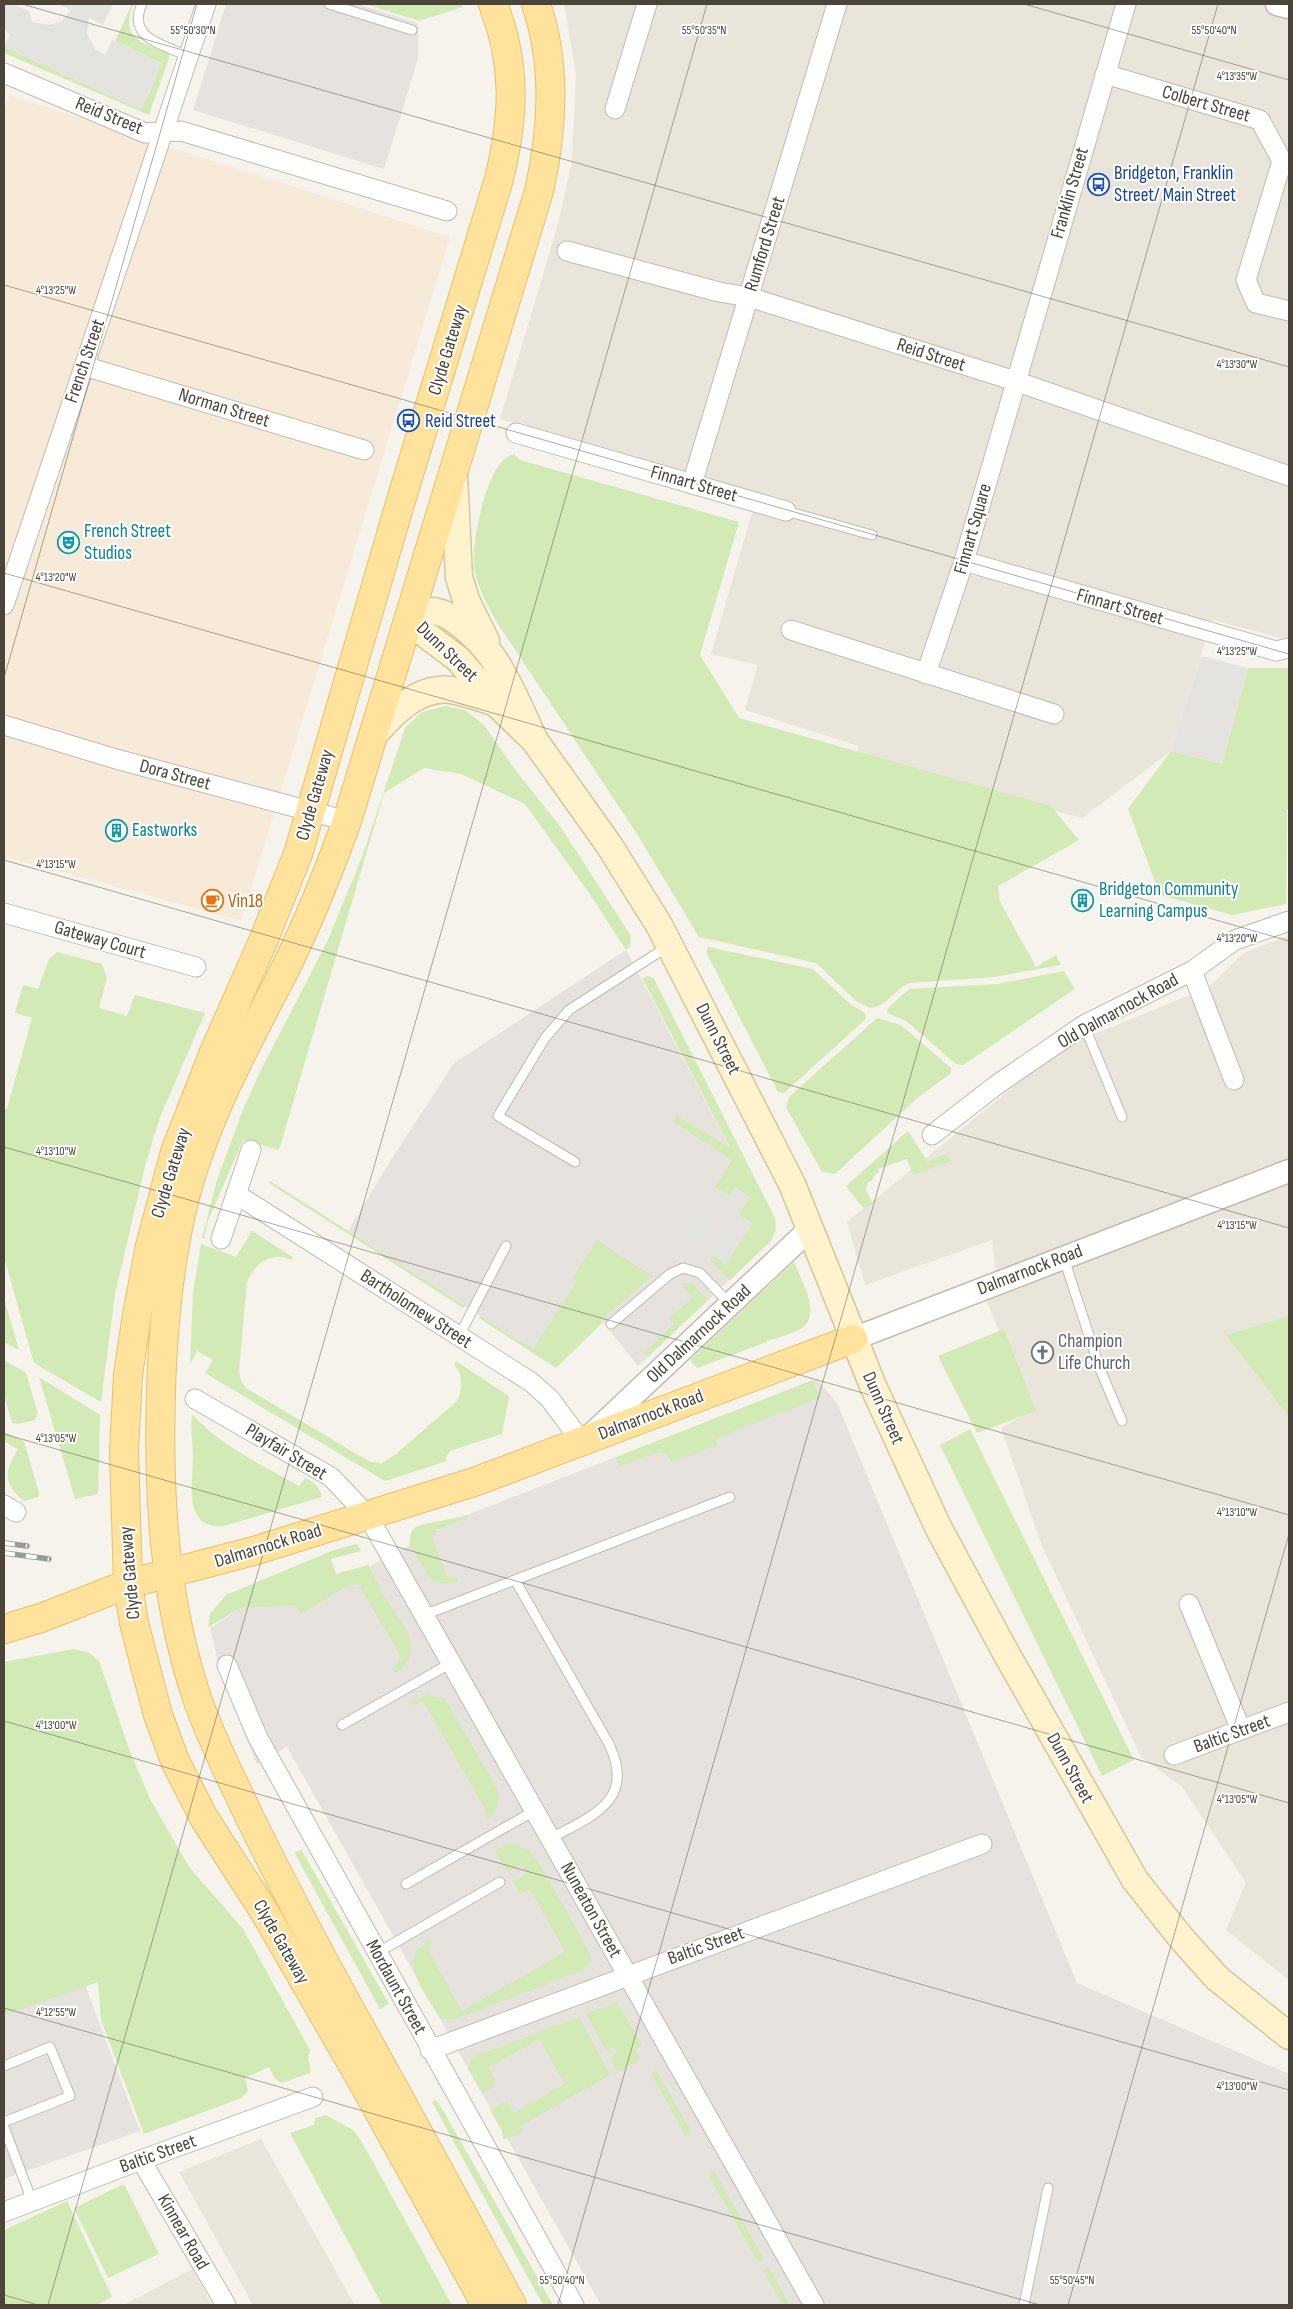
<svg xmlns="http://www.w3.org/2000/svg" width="1293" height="2309" font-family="'Sofia Sans Condensed',sans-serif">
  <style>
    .residential { fill: #eae5da }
    .commercial { fill: #f7ead8 }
    .industrial { fill: #e6e2dd }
    .green { fill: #d2eab5 }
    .parking { fill: #e5e3e0 }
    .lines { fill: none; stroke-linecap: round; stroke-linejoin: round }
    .service-casing { stroke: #c2bbae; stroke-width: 11 }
    .minor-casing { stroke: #c2bbae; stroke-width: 21 }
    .tertiary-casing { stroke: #c2bbae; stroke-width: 25 }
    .secondary-casing { stroke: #d6c79b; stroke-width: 29 }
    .primary-casing { stroke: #e6c16a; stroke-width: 30 }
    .service { stroke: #fff; stroke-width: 9 }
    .minor { stroke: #fff; stroke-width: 19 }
    .tertiary { stroke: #fff; stroke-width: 22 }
    .secondary { stroke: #fff3cd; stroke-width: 26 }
    .primary { stroke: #ffe39c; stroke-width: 28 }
    .rail-casing { stroke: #9a9a9a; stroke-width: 5.5 }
    .rail { stroke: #fff; stroke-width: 4; stroke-dasharray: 11; stroke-linecap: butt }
    .ticks { fill: none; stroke: #4b4439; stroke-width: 1; stroke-opacity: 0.45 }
    .labels { text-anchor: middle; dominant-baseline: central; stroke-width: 4; stroke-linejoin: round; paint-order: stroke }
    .street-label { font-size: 19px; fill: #4b4439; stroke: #fff }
    .transit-label { font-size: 19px; fill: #164399; stroke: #fff; text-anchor: start }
    .culture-label { font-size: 19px; fill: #0d838f; stroke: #fff; text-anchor: start }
    .food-label { font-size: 19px; fill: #c56008; stroke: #fff; text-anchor: start }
    .worship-label { font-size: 19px; fill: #5b616d; stroke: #fff; text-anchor: start }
    .ticks-label { font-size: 12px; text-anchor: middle; fill: #4b4439; stroke: #fff; stroke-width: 4; stroke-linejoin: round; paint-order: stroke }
  </style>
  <rect width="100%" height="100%" fill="#f6f3ec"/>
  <!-- residential -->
  <g class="residential">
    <path d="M564 4H1289V640L1212 620 1171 751 1082 818 856 757 859 746 745 710 758 665 711 654 757 495 500 419 558 224 572 161 576 74Z"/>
    <path d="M1289 936V1980L1226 1930 1246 1883 1182 1787 1141 1757 1042 1546 1001 1428 1031 1411 984 1294 998 1288 992 1240 865 1285 847 1222 1061 1048 1209 987 1243 953Z"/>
    <path d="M261 2139 355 2305H253L179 2172Z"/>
    <path d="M192 2269 212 2305H124Z"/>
  </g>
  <!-- commercial -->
  <path class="commercial" d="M9 95 450 237 241 921 4 856V113Z"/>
  <!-- industrial -->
  <g class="industrial">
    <path d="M226 4H357L418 23V59L384 169 193 110Z"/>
    <path d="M626 950 730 1148 770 1242 638 1366 601 1320 533 1350 348 1231 389 1163 454 1063Z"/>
    <path d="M817 1379 837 1403 1077 1983 1289 2074V2305H601L287 1747 257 1764 223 1681 210 1628 241 1608 367 1568 467 1515Z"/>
    <path d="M82 1977 140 2131 4 2179V2008Z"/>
  </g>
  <!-- green -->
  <g class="green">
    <path d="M132 4H134C118 38 144 43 170 55L149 115 4 53V47L140 109 150 92 161 63 115 41Z"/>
    <path d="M365 4H461L463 7 419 21Z"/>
    <path d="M514 454 520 460 739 522 700 655 739 718 1051 806 1079 840 998 886 1000 902 1036 967 1056 955 1061 965 994 977 910 983C895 988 887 1007 870 1008L856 1001 816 963 699 937 637 834 498 624C488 607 477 587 474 567 471 544 487 458 514 454Z"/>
    <path d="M1248 668H1289V809H1287L1286 904 1232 915 1160 895 1128 809 1171 751 1222 764Z"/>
    <path d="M446 706 465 710 484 725 514 768 562 829 631 936 630 946 626 950 589 893 525 804 461 774 424 768 384 793 279 1150 243 1140 208 1221 204 1239 202 1238 217 1180 242 1112 261 1070 327 942 362 857 405 728 422 712Z"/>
    <path d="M708 947 813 969 850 1004 865 1013 866 1019 784 1093 778 1092 706 952Z"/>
    <path d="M57 952 102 964 107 978 99 1008 127 1016 135 995 205 1013 160 1117 145 1166 115 1294 101 1402 34 1363 4 1257V1109H7L32 1018 15 1013 23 985 38 989 49 959Z"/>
    <path d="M1064 971 1075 989 963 1065 956 1064 906 1021 887 1013 888 1008 909 989 997 984Z"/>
    <path d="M648 976 654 979 775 1218 776 1228 772 1240 730 1280 710 1260 713 1256 726 1264 752 1224 739 1215 750 1197 735 1187 729 1196 715 1187 732 1160 673 1122 677 1116 730 1147 642 978Z"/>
    <path d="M877 1018 901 1025 951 1068V1073L915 1100 835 1174 822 1172 786 1107 789 1097Z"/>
    <path d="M908 1131 928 1162 943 1155 949 1157 951 1161 913 1175 907 1159 878 1169 879 1173 875 1174 872 1181 868 1182 866 1189 873 1204 863 1208 846 1186Z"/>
    <path d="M270 1181 465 1306 463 1308 269 1183Z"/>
    <path d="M252 1231 293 1257 291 1260C271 1251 255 1263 247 1282L239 1370 241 1381 246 1388 370 1462 382 1463 396 1454 456 1402C463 1391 464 1374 454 1365L456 1361 509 1396 502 1434 450 1451 446 1457 447 1461 385 1481 205 1373 213 1360 197 1351 190 1364 193 1293 201 1244 236 1257Z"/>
    <path d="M597 1240 652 1276 601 1320 603 1322 556 1368 479 1318 480 1316 533 1349 577 1281 572 1278Z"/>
    <path d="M794 1262C801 1280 822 1313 802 1328 792 1334 779 1337 768 1341L767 1339V1342L697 1368 690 1360Z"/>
    <path d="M687 1283 693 1285 708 1300 648 1357 645 1352 674 1324 668 1318 692 1298 681 1284Z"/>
    <path d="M4 1298 19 1350 4 1342Z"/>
    <path d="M1289 1316V1417L1226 1335Z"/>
    <path d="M1004 1329 1036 1411 977 1433 938 1356Z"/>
    <path d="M4 1360 26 1373 38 1414 35 1420 18 1424 12 1423 4 1394Z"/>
    <path d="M39 1377 100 1415 98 1494 75 1499Z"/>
    <path d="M813 1380 820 1398 719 1437 716 1441 717 1446 672 1462 667 1455 659 1452 619 1466 616 1457Z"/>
    <path d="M192 1414C220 1446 263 1465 299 1486L305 1478C315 1483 319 1486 322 1497L224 1526C182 1530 193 1483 193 1457 193 1443 190 1427 192 1414Z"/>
    <path d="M970 1429 1134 1760 1102 1776 940 1445Z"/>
    <path d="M4 1432 24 1441 39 1493 38 1497 24 1501C3 1484 4 1472 18 1449L4 1441Z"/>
    <path d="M467 1515 468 1518 437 1530 432 1538 447 1576 452 1578 457 1577 458 1581C447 1585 438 1584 429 1577L410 1545C409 1539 410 1531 416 1527 425 1522 453 1520 467 1515Z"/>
    <path d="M357 1544 361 1551 331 1559 336 1574 368 1565C375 1578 382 1595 391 1606 407 1626 424 1656 395 1673L392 1668 398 1663 400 1655 358 1584 347 1586 301 1614 295 1605 241 1608 208 1627 210 1614 226 1595 334 1550Z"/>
    <path d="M73 1649 88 1652 99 1661 129 1749 150 1799 189 1867 243 1929 310 2050 308 2058 311 2070 310 2073 282 2083 275 2079 269 2067 245 2078 248 2091 242 2098 144 2134 101 2020 98 1982 4 2015V1662Z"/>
    <path d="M428 1695 443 1698 447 1702 497 1789C501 1801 498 1812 488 1819L484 1807 425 1704 421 1702 413 1705 411 1702Z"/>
    <path d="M513 1844 527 1850 538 1861 590 1953 591 1961 583 1970 459 2018C451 2020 444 2021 438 2015 428 1997 406 1972 416 1951L430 1940 433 1944 429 1947V1952L460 2008 464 2010 563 1953V1948L532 1893 527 1890 520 1894 513 1881 527 1873 522 1864 508 1872 495 1851 505 1845Z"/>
    <path d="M301 1849 389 2004 380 2009 301 1865 295 1853Z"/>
    <path d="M617 2002 642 2045 635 2050 640 2059 617 2072 609 2057 617 2053 614 2047 606 2051 586 2014Z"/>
    <path d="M579 2017 610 2075 520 2126 523 2131 508 2139H503L502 2131 490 2110 507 2101 514 2113 565 2084 539 2039 488 2068 497 2084 482 2093 468 2068 471 2058Z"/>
    <path d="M656 2070 691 2131 686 2136 651 2073Z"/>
    <path d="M436 2100 444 2112 553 2305H543L432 2102Z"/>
    <path d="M326 2115 353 2130 360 2139 452 2305H382L290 2133 314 2125 315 2118Z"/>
    <path d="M714 2171 764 2259 759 2263 708 2175Z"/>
    <path d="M124 2184 159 2254 108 2278 74 2208Z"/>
    <path d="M67 2201 112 2297 97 2305H4V2230Z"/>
    <path d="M767 2268H769L790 2305H783L763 2270Z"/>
  </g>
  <!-- parking -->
  <g class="parking">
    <path d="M4 4H12L29 11 32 22 49 25 62 21 71 10 58 4H113L103 25 89 18 87 34 95 49 105 55 112 40 161 63 150 92 140 109 4 47 10 34 4 30Z"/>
    <path d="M1201 656 1248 668 1222 764 1171 751Z"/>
    <path d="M703 1207 717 1216 697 1245 684 1236Z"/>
    <path d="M739 1215 753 1223 726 1264 713 1256Z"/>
    <path d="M682 1286 693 1298 668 1318 658 1306Z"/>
  </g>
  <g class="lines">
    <defs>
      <g id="service">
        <path d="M142 4C126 38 164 45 188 56"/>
        <path d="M329 4 412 30"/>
        <path d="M786 511 872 535"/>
        <path d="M1084 1025 1122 1117"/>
        <path d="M575 1162 498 1116 545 1038 569 1010 667 947"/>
        <path d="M1064 1259 1100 1369 1122 1421"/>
        <path d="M611 1324 670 1274 683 1268 700 1273 730 1304"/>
        <path d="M459 1336 506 1246"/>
        <path d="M515 1580 730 1497"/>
        <path d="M424 1615 515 1580 609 1744C636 1801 593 1815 550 1839"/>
        <path d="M342 1725 451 1663"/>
        <path d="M406 1884 534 1811"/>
        <path d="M377 1953 500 1882"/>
        <path d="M4 2066 50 2047 70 2096 4 2122"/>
        <path d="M4 2127 32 2201"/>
        <path d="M1024 2305 1048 2188"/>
      </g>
      <g id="minor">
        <path d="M4 73 145 133 181 131 447 211"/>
        <path d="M1105 74 1260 120 1282 161 1246 280 1256 303 1289 311"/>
        <path d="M615 109 647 4"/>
        <path d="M567 251 719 292 749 297 1015 381 1289 476"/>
        <path d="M84 366 364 450"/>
        <path d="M516 433 786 511"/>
        <path d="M692 484 837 4"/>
        <path d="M964 561 1276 651 1289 648"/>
        <path d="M4 605 206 4"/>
        <path d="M791 630 1054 714"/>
        <path d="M926 674 964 561 1126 4"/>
        <path d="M4 725 116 759 347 821"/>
        <path d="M4 913 196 967"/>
        <path d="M1192 971 1234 1080"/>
        <path d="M932 1135 995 1086 1084 1025 1192 971 1235 940 1289 921"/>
        <path d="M236 1194 531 1382 550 1399 581 1441"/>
        <path d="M221 1239 251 1150"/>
        <path d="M195 1399 331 1477 368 1516 814 2305"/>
        <path d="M4 1505 16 1512"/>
        <path d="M1189 1604 1241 1730"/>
        <path d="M227 1665 258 1738 574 2305"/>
        <path d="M1174 1755 1289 1712"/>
        <path d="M430 2050 982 1844"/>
        <path d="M141 2160 226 2305"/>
        <path d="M4 2212 141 2160 313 2097"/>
      </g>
      <g id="tertiary">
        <path d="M1277 4 1289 7"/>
        <path d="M853 1339 1289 1171"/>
        <path d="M589 1437 811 1228"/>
      </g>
      <g id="secondary">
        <path d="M454 475 459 577 466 600 486 641"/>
        <path d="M373 736C393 713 418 686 451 690 466 692 482 699 496 703"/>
        <path d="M535 741C523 716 512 688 497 664 486 646 453 610 430 611 423 611 417 614 411 616L421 631 458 659 496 703 535 741 609 845 659 925 792 1184 873 1386 938 1527 1006 1653 1135 1880 1182 1939 1217 1978 1289 2036"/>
      </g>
      <g id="primary">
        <path d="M4 1629 41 1618 128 1584 257 1550 474 1482 853 1339"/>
        <path d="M486 2305 366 2088 264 1911 204 1818 175 1761 158 1715 134 1623 128 1584 124 1451 128 1375 137 1315 150 1246 175 1152 214 1052 264 939 298 854 399 507 499 179C514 117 517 65 493 4"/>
        <path d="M512 2305C457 2204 402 2102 346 2002 312 1940 280 1879 249 1816 231 1777 211 1739 197 1698 161 1591 157 1476 162 1364 165 1308 171 1252 185 1197 205 1121 242 1052 278 983 305 931 327 876 347 821L539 191C553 129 557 65 536 4"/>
      </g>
    </defs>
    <!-- service casing -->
    <use href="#service" class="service-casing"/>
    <!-- minor casing -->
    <use href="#minor" class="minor-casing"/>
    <!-- tertiary casing -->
    <use href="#tertiary" class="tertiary-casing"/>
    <!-- secondary casing -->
    <use href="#secondary" class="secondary-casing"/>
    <!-- primary casing -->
    <use href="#primary" class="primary-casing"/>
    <!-- service -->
    <use href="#service" class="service"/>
    <!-- minor -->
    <use href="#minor" class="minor"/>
    <!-- tertiary -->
    <use href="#tertiary" class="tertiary"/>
    <!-- secondary -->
    <use href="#secondary" class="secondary"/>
    <!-- primary -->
    <use href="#primary" class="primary"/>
    <defs>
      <g id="rail">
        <path d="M4 1543 27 1546"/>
        <path d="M4 1553 49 1559"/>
      </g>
    </defs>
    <!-- rail casing -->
    <use href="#rail" class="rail-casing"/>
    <!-- rail -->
    <use href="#rail" class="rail"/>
  </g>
  <!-- ticks -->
  <path class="ticks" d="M22 4 1289 367M1024 4 1289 80M4 285 1289 654M4 573 1289 941M4 678 197 4M4 860 1289 1228M4 1147 1289 1515M4 1434 1289 1803M4 1721 1289 2090M4 2008 1040 2305M4 2295 38 2305M48 2305 707 4M558 2305 1218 4M1068 2305 1289 1534"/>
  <!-- icons -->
  <defs>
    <symbol id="bus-ring" viewBox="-11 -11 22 22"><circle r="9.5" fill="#fff" stroke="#1a4fb4" stroke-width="1.5"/><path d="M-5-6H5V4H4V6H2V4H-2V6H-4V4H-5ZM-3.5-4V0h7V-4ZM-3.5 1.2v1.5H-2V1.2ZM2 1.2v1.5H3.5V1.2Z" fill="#1a4fb4"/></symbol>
    <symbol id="theatre-ring" viewBox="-11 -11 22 22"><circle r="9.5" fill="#fff" stroke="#0f9aa8" stroke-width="1.5"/><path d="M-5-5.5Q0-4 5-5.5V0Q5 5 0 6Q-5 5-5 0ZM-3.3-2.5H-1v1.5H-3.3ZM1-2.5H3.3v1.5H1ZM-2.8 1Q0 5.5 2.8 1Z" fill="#0f9aa8"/></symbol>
    <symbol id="building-ring" viewBox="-11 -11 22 22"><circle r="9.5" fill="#fff" stroke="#0f9aa8" stroke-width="1.5"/><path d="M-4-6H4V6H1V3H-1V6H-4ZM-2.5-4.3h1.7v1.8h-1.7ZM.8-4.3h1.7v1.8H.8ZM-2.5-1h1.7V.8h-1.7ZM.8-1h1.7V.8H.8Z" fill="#0f9aa8"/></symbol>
    <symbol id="cafe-ring" viewBox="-11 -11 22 22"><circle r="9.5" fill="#fff" stroke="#e8710a" stroke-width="1.5"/><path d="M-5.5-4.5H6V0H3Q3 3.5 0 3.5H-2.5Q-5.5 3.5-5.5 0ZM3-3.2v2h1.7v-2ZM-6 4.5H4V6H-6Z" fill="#e8710a"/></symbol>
    <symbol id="church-ring" viewBox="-11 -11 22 22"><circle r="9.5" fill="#fff" stroke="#6b7280" stroke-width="1.5"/><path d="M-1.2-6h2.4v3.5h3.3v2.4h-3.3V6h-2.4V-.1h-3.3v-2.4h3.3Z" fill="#6b7280"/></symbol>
  </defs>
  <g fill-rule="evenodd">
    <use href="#bus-ring" x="1086" y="172" width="25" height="25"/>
    <use href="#bus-ring" x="396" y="408" width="25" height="25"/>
    <use href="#theatre-ring" x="56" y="530" width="25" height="25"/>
    <use href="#building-ring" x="104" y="818" width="25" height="25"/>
    <use href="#building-ring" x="1070" y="888" width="25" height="25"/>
    <use href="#cafe-ring" x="200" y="888" width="25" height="25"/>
    <use href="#church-ring" x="1030" y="1340" width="25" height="25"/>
  </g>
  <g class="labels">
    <!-- street labels -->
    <g class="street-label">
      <text transform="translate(1206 104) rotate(16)">Colbert Street</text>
      <text transform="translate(109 116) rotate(22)">Reid Street</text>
      <text transform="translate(1070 193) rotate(-74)">Franklin Street</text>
      <text transform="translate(765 244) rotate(-73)">Rumford Street</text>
      <text transform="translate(448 350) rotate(-73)">Clyde Gateway</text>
      <text transform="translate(931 355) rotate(18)">Reid Street</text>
      <text transform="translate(85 361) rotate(-71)">French Street</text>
      <text transform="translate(224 408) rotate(17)">Norman Street</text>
      <text transform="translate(694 484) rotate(16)">Finnart Street</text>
      <text transform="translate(973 529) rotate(-74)">Finnart Square</text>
      <text transform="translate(1120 607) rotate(16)">Finnart Street</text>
      <text transform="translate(447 652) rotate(44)">Dunn Street</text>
      <text transform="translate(175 775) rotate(15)">Dora Street</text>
      <text transform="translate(315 795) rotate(-74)">Clyde Gateway</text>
      <text transform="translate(100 940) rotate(16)">Gateway Court</text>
      <text transform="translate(1118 1011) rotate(-29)">Old Dalmarnock Road</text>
      <text transform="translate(718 1039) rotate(63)">Dunn Street</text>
      <text transform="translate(171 1173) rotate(-73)">Clyde Gateway</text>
      <text transform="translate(1030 1270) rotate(-21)">Dalmarnock Road</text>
      <text transform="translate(416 1309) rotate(33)">Bartholomew Street</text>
      <text transform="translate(699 1334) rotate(-43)">Old Dalmarnock Road</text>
      <text transform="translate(883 1408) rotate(66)">Dunn Street</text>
      <text transform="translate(651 1415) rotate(-21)">Dalmarnock Road</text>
      <text transform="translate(286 1452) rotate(31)">Playfair Street</text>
      <text transform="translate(268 1546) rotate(-17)">Dalmarnock Road</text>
      <text transform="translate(130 1573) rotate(-95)">Clyde Gateway</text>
      <text transform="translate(1232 1734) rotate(-20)">Baltic Street</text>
      <text transform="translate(1070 1768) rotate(61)">Dunn Street</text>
      <text transform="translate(591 1910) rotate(61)">Nuneaton Street</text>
      <text transform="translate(281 1942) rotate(60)">Clyde Gateway</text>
      <text transform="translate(706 1946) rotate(-20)">Baltic Street</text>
      <text transform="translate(396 1987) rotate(61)">Mordaunt Street</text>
      <text transform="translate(158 2154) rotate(-20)">Baltic Street</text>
      <text transform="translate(183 2232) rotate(60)">Kinnear Road</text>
    </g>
    <!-- transit labels -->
    <g class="transit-label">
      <text x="1114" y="173">Bridgeton, Franklin<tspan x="1114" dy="22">Street/ Main Street</tspan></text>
      <text x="425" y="421">Reid Street</text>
    </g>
    <!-- culture labels -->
    <g class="culture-label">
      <text x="84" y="531">French Street<tspan x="84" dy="22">Studios</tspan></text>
      <text x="132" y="830">Eastworks</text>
      <text x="1099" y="889">Bridgeton Community<tspan x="1099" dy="22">Learning Campus</tspan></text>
    </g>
    <!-- food labels -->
    <g class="food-label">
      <text x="228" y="901">Vin18</text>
    </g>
    <!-- worship labels -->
    <g class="worship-label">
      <text x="1058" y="1341">Champion<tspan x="1058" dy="22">Life Church</tspan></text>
    </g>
  </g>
  <g class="ticks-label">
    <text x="193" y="34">55°50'30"N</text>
    <text x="704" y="34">55°50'35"N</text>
    <text x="1214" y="34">55°50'40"N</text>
    <text x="1237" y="80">4°13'35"W</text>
    <text x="56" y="294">4°13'25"W</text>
    <text x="1237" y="368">4°13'30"W</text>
    <text x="56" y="581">4°13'20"W</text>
    <text x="1237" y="655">4°13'25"W</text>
    <text x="56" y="868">4°13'15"W</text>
    <text x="1237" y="942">4°13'20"W</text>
    <text x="56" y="1155">4°13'10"W</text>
    <text x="1237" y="1229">4°13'15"W</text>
    <text x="56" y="1442">4°13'05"W</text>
    <text x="1237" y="1516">4°13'10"W</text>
    <text x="56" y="1729">4°13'00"W</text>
    <text x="1237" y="1803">4°13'05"W</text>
    <text x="56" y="2016">4°12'55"W</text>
    <text x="1237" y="2090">4°13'00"W</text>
    <text x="562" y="2284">55°50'40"N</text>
    <text x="1072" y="2284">55°50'45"N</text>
  </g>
  <!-- border -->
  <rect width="1293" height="2309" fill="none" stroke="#4b4439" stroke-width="10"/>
</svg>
